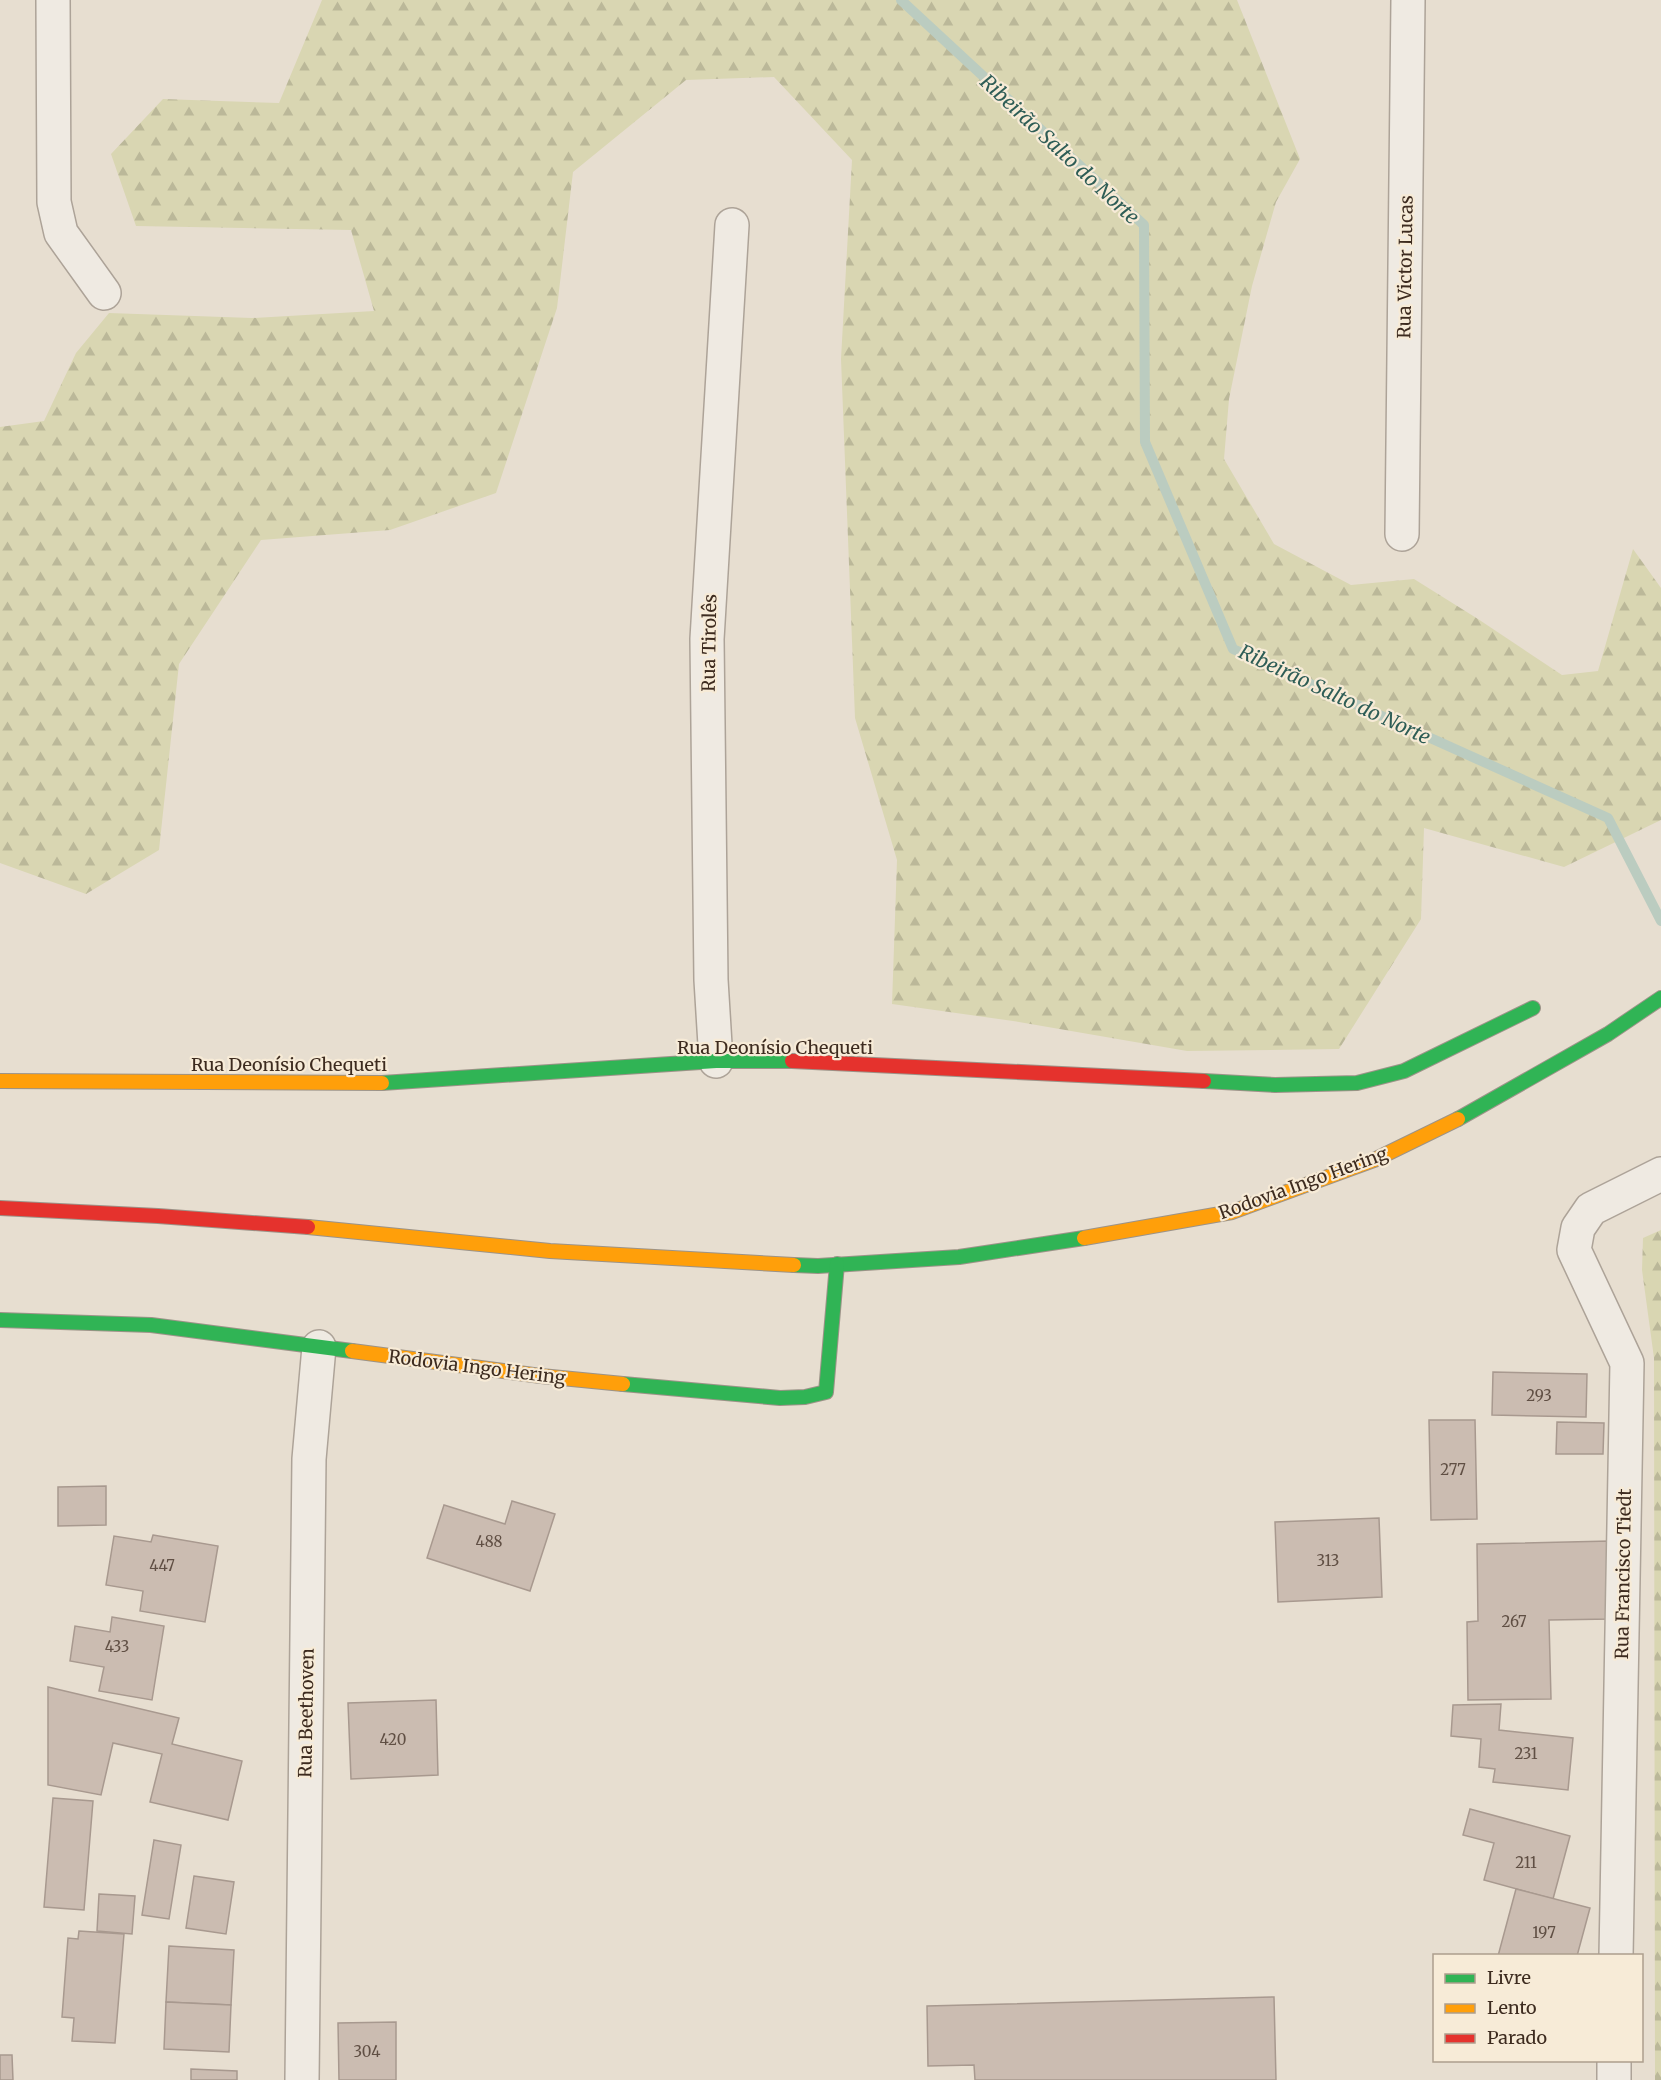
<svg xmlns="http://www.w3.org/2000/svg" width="1661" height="2080" font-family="Merriweather,serif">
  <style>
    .forest { fill: url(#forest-firs) }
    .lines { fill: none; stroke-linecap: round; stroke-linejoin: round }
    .stream { stroke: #bbccc0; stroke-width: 10 }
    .building { fill: #cbbcb1; stroke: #a8998f; stroke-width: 1.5 }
    .street-casing { stroke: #ada398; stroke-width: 36 }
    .fast-casing { stroke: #9c9388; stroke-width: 16 }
    .slow-casing { stroke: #9c9388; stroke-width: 16 }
    .jam-casing { stroke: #9c9388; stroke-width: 16 }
    .street { stroke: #efeae2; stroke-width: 33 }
    .fast { stroke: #30b455; stroke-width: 14 }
    .slow { stroke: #ff9f0a; stroke-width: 14 }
    .jam { stroke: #e5322d; stroke-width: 14 }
    .labels { text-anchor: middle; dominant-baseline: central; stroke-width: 4.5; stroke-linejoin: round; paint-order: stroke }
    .number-label { font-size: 15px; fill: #604f44 }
    .street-label { font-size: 18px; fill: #3d2b1f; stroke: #f7ebd7 }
    .water-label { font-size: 20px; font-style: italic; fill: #2e5d56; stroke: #f7ebd7 }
  </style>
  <defs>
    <pattern id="forest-firs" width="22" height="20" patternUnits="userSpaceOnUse" patternTransform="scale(1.5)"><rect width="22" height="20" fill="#d9d6b2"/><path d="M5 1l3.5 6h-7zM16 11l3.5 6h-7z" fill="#bbb899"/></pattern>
  </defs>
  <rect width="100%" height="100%" fill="#e7ded0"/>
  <!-- forest -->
  <g class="forest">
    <path d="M322 0H1237L1300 159 1276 202 1252 286 1229 399 1224 459 1274 544 1351 585 1414 579 1478 619 1562 675 1598 671 1633 549 1661 588V820L1564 867 1424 828 1421 919 1339 1049 1187 1051 1013 1021 892 1004 897 860 855 718 841 359 852 160 774 77 686 80 573 172 557 308 496 493 390 530 261 540 179 664 159 850 86 894 0 863V427L44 421 76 353 109 313 252 318 374 311 351 230 136 226 111 154 163 99 279 103Z"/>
    <path d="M1661 1230V2080H1655L1654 1358 1642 1270 1643 1238Z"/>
  </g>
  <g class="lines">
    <!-- stream -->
    <path class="stream" d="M901 0 1144 225 1145 442 1233 649 1608 818 1661 921"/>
  </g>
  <!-- building -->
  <g class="building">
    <path d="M1493 1372 1587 1374 1586 1417 1492 1415Z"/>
    <path d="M1429 1420H1475L1477 1519 1431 1520Z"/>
    <path d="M1557 1422 1604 1423 1603 1454H1556Z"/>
    <path d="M106 1486V1525L58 1526V1487Z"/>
    <path d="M512 1501 555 1514 530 1591 427 1558 444 1505 505 1524Z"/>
    <path d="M1379 1518 1382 1597 1278 1602 1275 1522Z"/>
    <path d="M153 1535 218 1546 205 1622 140 1611 143 1591 106 1585 114 1536 151 1542Z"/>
    <path d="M1610 1541 1611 1619 1549 1620 1551 1699 1468 1700 1467 1622 1478 1621 1477 1544Z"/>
    <path d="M112 1617 164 1626 152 1700 99 1691 104 1667 70 1661 75 1626 110 1632Z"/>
    <path d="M48 1687 179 1718 172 1744 242 1761 228 1820 150 1802 162 1754 113 1743 101 1795 48 1785Z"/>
    <path d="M436 1700 438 1775 351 1779 348 1703Z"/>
    <path d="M1501 1704 1499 1730 1573 1738 1568 1790 1493 1782 1495 1769 1479 1767 1481 1739 1451 1736 1453 1705Z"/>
    <path d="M53 1798 93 1801 84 1910 44 1907Z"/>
    <path d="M1470 1809 1570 1836 1553 1899 1484 1880 1494 1843 1463 1835Z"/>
    <path d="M154 1840 181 1845 169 1919 142 1915Z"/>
    <path d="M194 1876 234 1882 226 1934 186 1928Z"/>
    <path d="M1516 1889 1590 1908 1577 1956H1498Z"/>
    <path d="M99 1894 135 1896 132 1934 97 1931Z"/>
    <path d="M79 1931 124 1934 115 2043 72 2041 74 2018 62 2017 68 1938 78 1939Z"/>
    <path d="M169 1946 234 1950 231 2005 166 2002Z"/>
    <path d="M1274 1997 1276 2080H975L974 2065 928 2066 927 2006Z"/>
    <path d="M166 2002 231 2005 229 2052 164 2049Z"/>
    <path d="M396 2022V2080H339L338 2023Z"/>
    <path d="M0 2055H12L13 2080H0Z"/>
    <path d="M191 2069 237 2071V2080H191Z"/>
  </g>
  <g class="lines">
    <defs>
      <g id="street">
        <path d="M53 0 54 202 61 233 104 293"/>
        <path d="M1402 534 1408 0"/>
        <path d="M716 1061 711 980 707 639 732 225"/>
        <path d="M1616 1956 1627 1363 1574 1250 1578 1228 1591 1209 1661 1174"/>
        <path d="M1614 2060V2080"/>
        <path d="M302 2080 309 1459 319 1347"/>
      </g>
      <g id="fast">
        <path d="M1204 1081 1275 1085 1357 1083 1404 1071 1533 1008"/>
        <path d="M382 1083 716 1061H792"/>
        <path d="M1458 1119 1608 1034 1661 998"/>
        <path d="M794 1265 818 1266 959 1257 1084 1238"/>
        <path d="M0 1320 151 1325 352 1351"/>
        <path d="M623 1384 780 1398 805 1397 826 1392 837 1264"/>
      </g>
      <g id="slow">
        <path d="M0 1081 382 1083"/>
        <path d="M308 1227 550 1251 794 1265"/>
        <path d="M1084 1238 1232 1212 1374 1160 1458 1119"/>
        <path d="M352 1351 541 1376 623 1384"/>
      </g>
      <g id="jam">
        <path d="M792 1061 1204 1081"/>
        <path d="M0 1208 158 1216 308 1227"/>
      </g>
    </defs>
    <!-- street casing -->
    <use href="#street" class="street-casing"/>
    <!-- fast casing -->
    <use href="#fast" class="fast-casing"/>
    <!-- slow casing -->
    <use href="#slow" class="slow-casing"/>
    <!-- jam casing -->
    <use href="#jam" class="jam-casing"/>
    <!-- street -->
    <use href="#street" class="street"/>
    <!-- fast -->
    <use href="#fast" class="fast"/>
    <!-- slow -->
    <use href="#slow" class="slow"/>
    <!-- jam -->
    <use href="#jam" class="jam"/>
  </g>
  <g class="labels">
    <!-- number labels -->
    <g class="number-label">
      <text x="1539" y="1395">293</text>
      <text x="1453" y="1469">277</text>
      <text x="489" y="1541">488</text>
      <text x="1328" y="1560">313</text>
      <text x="162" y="1565">447</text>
      <text x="1514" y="1621">267</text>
      <text x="117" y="1646">433</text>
      <text x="393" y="1739">420</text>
      <text x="1526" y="1753">231</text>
      <text x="1526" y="1862">211</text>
      <text x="1544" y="1932">197</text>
      <text x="367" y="2051">304</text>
    </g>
    <!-- street labels -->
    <g class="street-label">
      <text transform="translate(1405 267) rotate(-89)">Rua Victor Lucas</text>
      <text transform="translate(709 643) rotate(-89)">Rua Tirolês</text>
      <text x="775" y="1047">Rua Deonísio Chequeti</text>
      <text x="289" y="1064">Rua Deonísio Chequeti</text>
      <text transform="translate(1303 1183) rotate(-20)">Rodovia Ingo Hering</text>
      <text transform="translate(477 1367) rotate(7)">Rodovia Ingo Hering</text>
      <text transform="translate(1623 1574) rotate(-89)">Rua Francisco Tiedt</text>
      <text transform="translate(306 1713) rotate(-89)">Rua Beethoven</text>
    </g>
    <!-- water labels -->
    <g class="water-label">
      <text transform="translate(1060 149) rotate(43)">Ribeirão Salto do Norte</text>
      <text transform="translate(1335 694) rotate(25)">Ribeirão Salto do Norte</text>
    </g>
  </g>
  <!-- legend -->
  <rect x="1433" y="1954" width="210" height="108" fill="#f7ebd7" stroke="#ad9e8d" stroke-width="1.5"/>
  <rect x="1445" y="1974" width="30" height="9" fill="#30b455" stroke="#ad9e8d" stroke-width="1.5"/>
  <text x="1487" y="1984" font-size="18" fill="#3d2b1f">Livre</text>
  <rect x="1445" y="2004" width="30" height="9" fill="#ff9f0a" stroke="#ad9e8d" stroke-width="1.5"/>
  <text x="1487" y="2014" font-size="18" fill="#3d2b1f">Lento</text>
  <rect x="1445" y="2034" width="30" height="9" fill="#e5322d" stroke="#ad9e8d" stroke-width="1.5"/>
  <text x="1487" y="2044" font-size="18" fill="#3d2b1f">Parado</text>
</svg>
